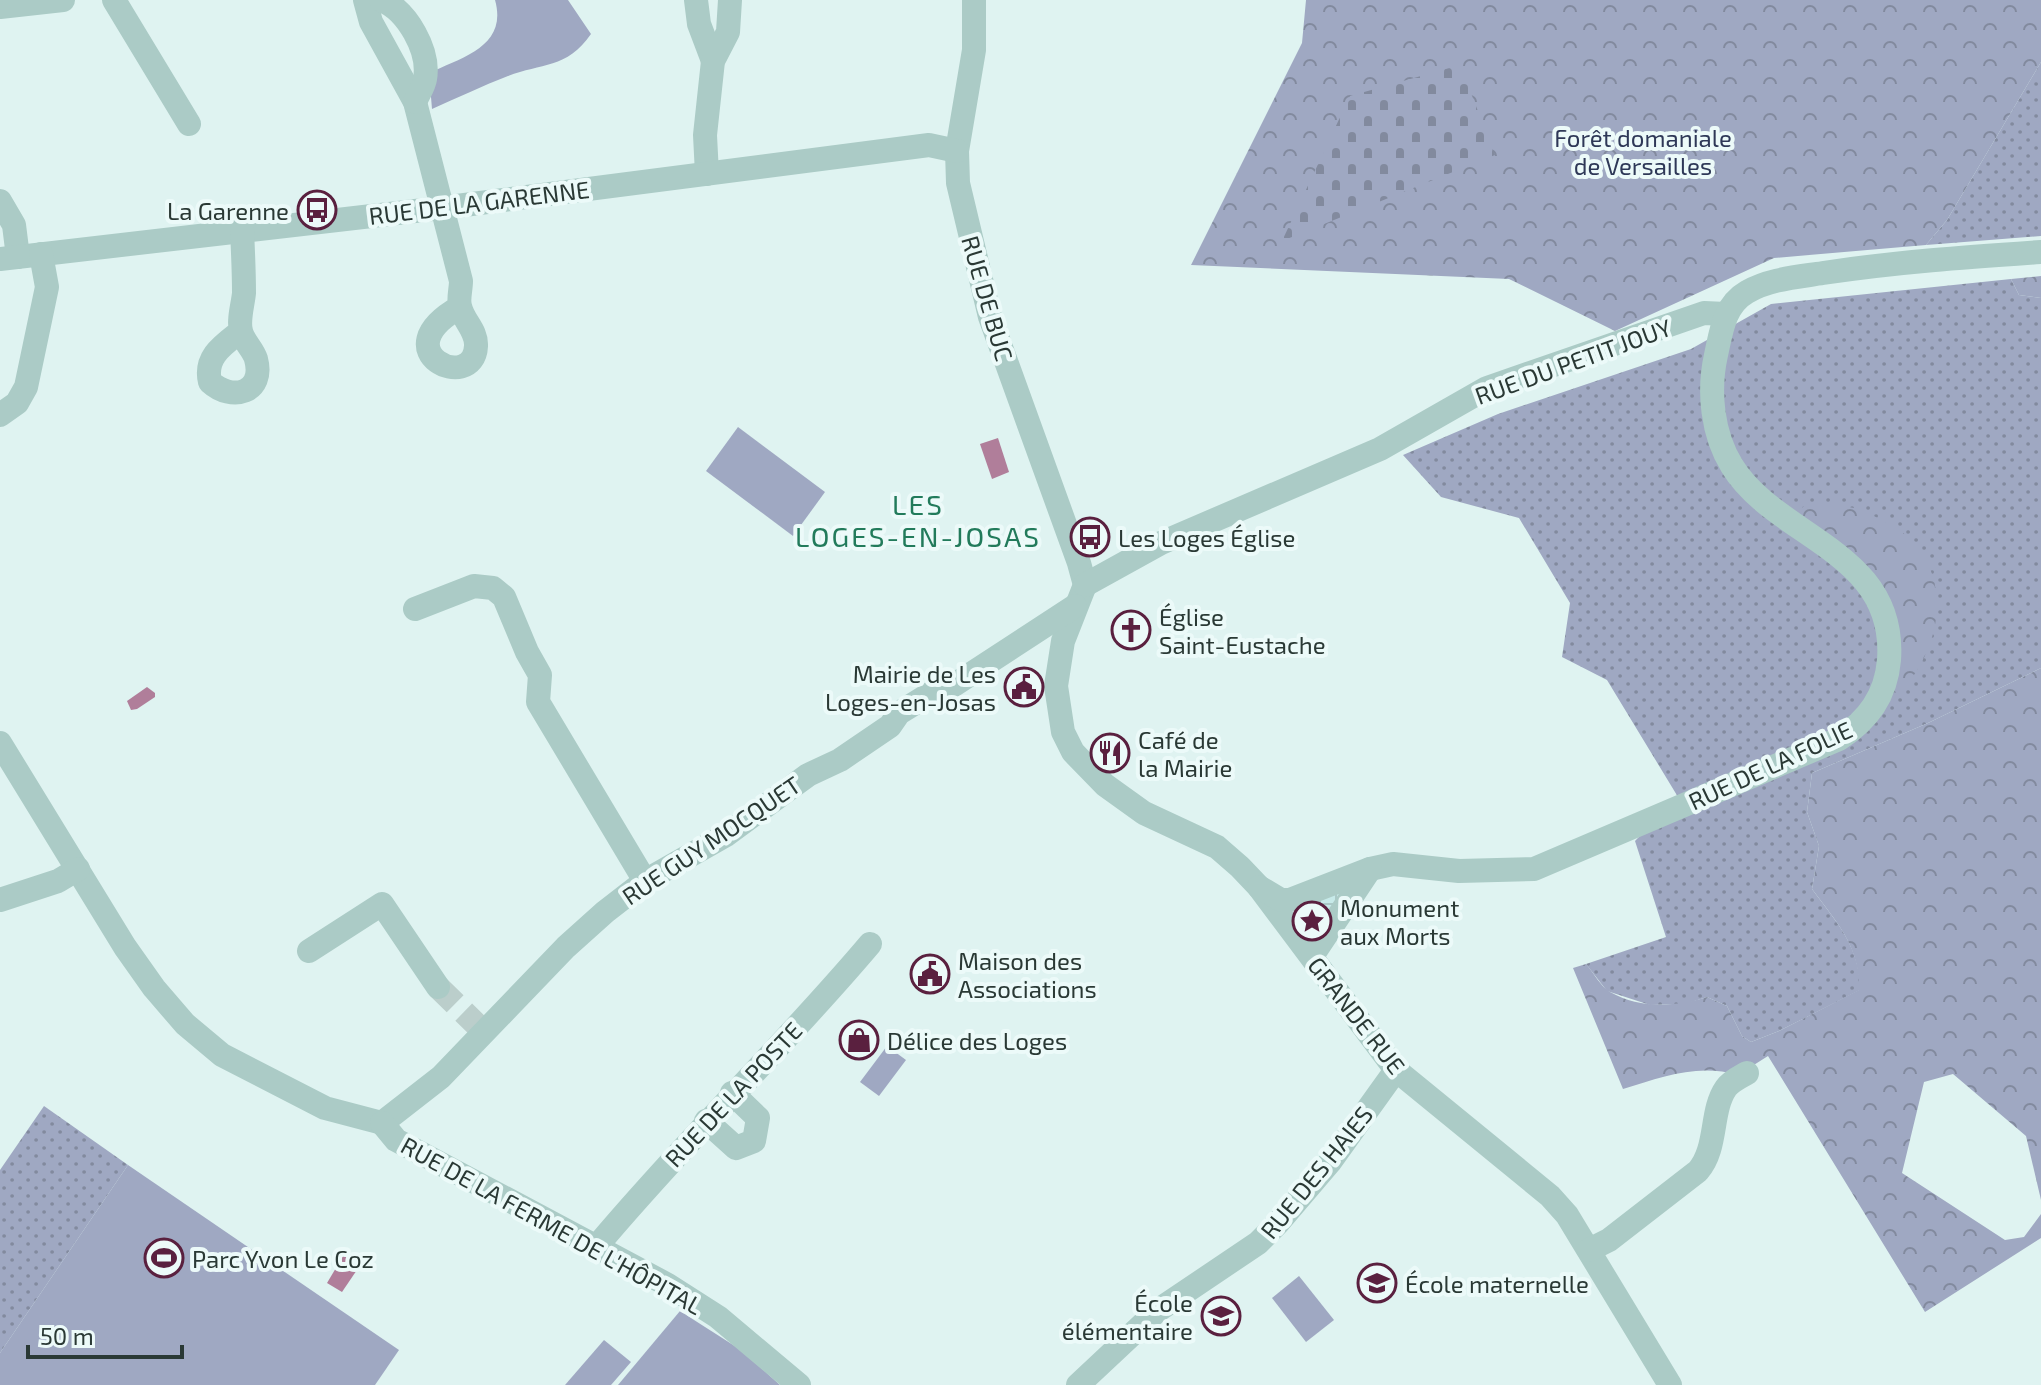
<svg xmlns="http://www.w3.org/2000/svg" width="2041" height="1385" font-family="'Exo 2',sans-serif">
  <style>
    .grass { fill: url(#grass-dots) }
    .forest { fill: url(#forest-crowns) }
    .cemetery { fill: url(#cemetery-stones) }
    .park { fill: #9fa8c2 }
    .plaza { fill: url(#plaza-grid) }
    .water { fill: #b07e9a }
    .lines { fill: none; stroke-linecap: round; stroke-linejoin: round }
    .minor-tunnel { stroke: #bbcecb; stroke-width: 24; stroke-dasharray: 24 12; stroke-linecap: butt }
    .minor { stroke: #abcbc6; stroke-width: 24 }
    .labels { text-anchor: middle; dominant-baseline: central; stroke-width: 8; stroke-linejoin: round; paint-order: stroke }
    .park-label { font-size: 24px; fill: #2e3857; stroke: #ecfaf9 }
    .street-label { font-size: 24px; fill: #2a3935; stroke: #ecfaf9 }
    .poi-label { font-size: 24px; fill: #2a3935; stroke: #ecfaf9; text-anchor: start }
    .quarter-label { font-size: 28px; letter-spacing: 2px; fill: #227b5b; stroke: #ecfaf9 }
  </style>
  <defs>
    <pattern id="grass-dots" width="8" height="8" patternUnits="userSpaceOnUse" patternTransform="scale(2)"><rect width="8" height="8" fill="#9fa8c2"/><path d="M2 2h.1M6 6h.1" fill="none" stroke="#828a9e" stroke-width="1.8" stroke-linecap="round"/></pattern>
    <pattern id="forest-crowns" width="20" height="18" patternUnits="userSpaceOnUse" patternTransform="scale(2)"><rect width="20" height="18" fill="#9fa8c2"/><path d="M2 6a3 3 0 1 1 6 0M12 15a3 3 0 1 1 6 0" fill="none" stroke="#828a9e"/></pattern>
    <pattern id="cemetery-stones" width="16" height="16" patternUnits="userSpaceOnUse" patternTransform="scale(2)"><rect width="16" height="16" fill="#9fa8c2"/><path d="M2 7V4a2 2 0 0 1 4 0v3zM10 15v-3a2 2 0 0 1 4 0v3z" fill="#828a9e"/></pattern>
    <pattern id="plaza-grid" width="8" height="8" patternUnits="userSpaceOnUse" patternTransform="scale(2)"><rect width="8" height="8" fill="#c7eae9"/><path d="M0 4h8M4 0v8" fill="none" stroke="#abc9c8"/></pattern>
  </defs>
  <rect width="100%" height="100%" fill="#dff3f1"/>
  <!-- grass -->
  <g class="grass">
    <path d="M2041 62V236L1926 245 1947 220Z"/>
    <path d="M2011 279 2019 295 2041 298V668L1928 723 1812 773 1807 812 1819 846 1812 889C1837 923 1860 946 1860 990L1779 1031 1751 1042 1742 1036 1727 1006 1707 997 1685 1004 1650 1005 1607 991 1586 964 1666 937 1635 841 1678 797 1607 680 1562 657 1570 603 1519 518 1441 497 1403 455 1498 414 1691 349 1771 304Z"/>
    <path d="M44 1106 128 1165 0 1353V1170Z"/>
  </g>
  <!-- forest -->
  <g class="forest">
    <path d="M1306 0H2041V62L1947 220 1926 245 1774 258 1615 331 1509 279 1191 265 1302 43Z"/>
    <path d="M2041 276V298L2019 295 2011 279Z"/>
    <path d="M1823 504C1833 505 1844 506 1854 508 1870 512 1907 533 1918 545 1922 549 1924 557 1927 562 1949 606 1932 658 1900 693L1889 692 1895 626 1794 516 1804 506Z"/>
    <path d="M2041 668V1200L2026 1136 1953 1074 1924 1082 1902 1173 2005 1240 2024 1237 2041 1214V1238L1925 1312 1768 1056 1738 1075C1698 1063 1662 1077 1623 1089L1573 968 1586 964C1593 972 1601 987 1610 992 1640 1009 1675 1007 1707 997L1727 1006 1742 1036 1751 1042 1779 1031 1859 990C1860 946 1837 923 1812 889L1819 846 1807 812 1812 773 1928 723Z"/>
  </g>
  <!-- cemetery -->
  <path class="cemetery" d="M1460 65 1495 155 1282 241 1350 96Z"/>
  <!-- park -->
  <g class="park">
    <path d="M495 0H568L591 34C567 69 541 63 508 76 482 86 457 98 432 109L429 73C463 57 508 46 495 0Z"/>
    <path d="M738 427 825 492 793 536 706 471Z"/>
    <path d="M887 1046 906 1060 879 1096 860 1082Z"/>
    <path d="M128 1165 399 1350 375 1385H0V1353Z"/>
    <path d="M1299 1276 1334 1320 1306 1342 1272 1298Z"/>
    <path d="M680 1311 741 1350 780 1385H618Z"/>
    <path d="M604 1340 631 1362 611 1385H565Z"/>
  </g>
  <!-- plaza -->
  <path class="plaza" d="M1370 869 1313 947 1290 900Z"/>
  <!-- water -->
  <g class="water">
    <path d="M998 438 1009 472 992 479 980 444Z"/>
    <path d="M147 687 155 693V697L137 709 131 710 127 701Z"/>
    <path d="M346 1251 363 1261 342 1292 327 1283Z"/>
  </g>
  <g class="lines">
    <!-- minor-tunnel -->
    <path class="minor-tunnel" d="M438 987 485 1033"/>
    <!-- minor -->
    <g class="minor">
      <path d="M114 0 189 124"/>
      <path d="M365 0 371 22 415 102 461 281C461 289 458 299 460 306 463 321 477 330 476 346 474 394 380 352 460 307"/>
      <path d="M381 0C407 10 430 51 425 79 424 86 418 95 415 102"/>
      <path d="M696 0 699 24 713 61"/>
      <path d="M974 0V50L957 151 958 183 990 317 1079 563 1085 585"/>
      <path d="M0 7 63 0"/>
      <path d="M707 174 705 135 713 61 728 32 730 0"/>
      <path d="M0 201 14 225 18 257"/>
      <path d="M0 259 441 208 929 145 957 151"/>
      <path d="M241 331C223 345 204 357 210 382 232 402 265 393 256 359 253 349 243 341 241 331 238 320 243 304 244 293 244 272 243 251 242 230"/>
      <path d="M0 415 17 403 26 387 47 287 41 254"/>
      <path d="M1085 585 1063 641 1056 686 1063 732 1073 752 1105 785 1144 813 1217 847 1240 867 1259 887 1396 1070 1550 1196 1567 1215 1670 1385"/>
      <path d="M1085 585 1161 543 1380 449 1487 388 1704 313 1726 314"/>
      <path d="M415 609 474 586 493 588 504 597 527 652 540 675 538 702 645 881"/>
      <path d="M0 743 125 947 154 988 185 1024 222 1055 325 1108 382 1123"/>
      <path d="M1259 887 1281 900H1290L1370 869 1393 864 1459 871 1534 869 1839 739C1868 720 1886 696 1889 660 1897 551 1776 538 1732 466 1712 434 1708 391 1716 355 1721 332 1724 305 1747 292 1769 279 1798 277 1823 273 1895 262 1968 257 2041 252"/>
      <path d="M0 900 58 881 78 869"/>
      <path d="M309 951 382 904 438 987"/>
      <path d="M1312 956 1370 869"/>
      <path d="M706 1121 736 1148 754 1141 758 1118 732 1093"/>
      <path d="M382 1123 441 1077 566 947 605 912 645 881 726 835 808 775 840 760 890 726 899 713 941 687 954 685 1075 606"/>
      <path d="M382 1123 396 1140 668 1285 718 1317 799 1385"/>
      <path d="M597 1246C684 1142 783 1047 870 944"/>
      <path d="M1589 1250 1609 1240 1698 1171C1718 1148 1710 1111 1726 1088 1731 1081 1740 1077 1747 1073"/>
      <path d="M1078 1385 1157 1311 1258 1243 1278 1223 1330 1162 1396 1070"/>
    </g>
  </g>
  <!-- icons -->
  <defs>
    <symbol id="bus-ring" viewBox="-11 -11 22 22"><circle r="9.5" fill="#ecfaf9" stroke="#5a203f" stroke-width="1.5"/><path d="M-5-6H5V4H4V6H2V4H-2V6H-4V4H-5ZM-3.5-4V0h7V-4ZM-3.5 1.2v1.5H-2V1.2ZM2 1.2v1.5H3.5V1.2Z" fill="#5a203f"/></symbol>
    <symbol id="church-ring" viewBox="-11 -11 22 22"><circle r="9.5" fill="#ecfaf9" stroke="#5a203f" stroke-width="1.5"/><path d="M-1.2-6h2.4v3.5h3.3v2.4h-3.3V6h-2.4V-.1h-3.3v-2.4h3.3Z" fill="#5a203f"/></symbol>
    <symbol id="civic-ring" viewBox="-11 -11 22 22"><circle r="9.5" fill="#ecfaf9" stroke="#5a203f" stroke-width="1.5"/><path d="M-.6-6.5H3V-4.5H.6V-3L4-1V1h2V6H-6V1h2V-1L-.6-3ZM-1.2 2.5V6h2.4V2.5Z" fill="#5a203f"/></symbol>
    <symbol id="restaurant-ring" viewBox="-11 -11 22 22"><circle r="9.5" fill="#ecfaf9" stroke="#5a203f" stroke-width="1.5"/><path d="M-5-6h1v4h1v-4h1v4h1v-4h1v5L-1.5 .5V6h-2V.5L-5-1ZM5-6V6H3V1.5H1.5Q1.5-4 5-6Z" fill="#5a203f"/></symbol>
    <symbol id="sight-ring" viewBox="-11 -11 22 22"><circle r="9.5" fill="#ecfaf9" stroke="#5a203f" stroke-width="1.5"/><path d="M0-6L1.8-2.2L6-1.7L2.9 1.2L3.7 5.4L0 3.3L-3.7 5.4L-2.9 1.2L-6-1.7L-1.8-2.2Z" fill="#5a203f"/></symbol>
    <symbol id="shop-ring" viewBox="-11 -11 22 22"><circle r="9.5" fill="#ecfaf9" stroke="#5a203f" stroke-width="1.5"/><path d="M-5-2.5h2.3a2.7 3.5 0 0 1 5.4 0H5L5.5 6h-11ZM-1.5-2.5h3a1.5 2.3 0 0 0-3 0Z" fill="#5a203f"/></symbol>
    <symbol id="stadium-ring" viewBox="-11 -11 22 22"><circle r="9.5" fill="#ecfaf9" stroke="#5a203f" stroke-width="1.5"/><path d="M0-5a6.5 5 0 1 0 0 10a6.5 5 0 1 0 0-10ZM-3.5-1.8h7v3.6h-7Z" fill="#5a203f"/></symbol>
    <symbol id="school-ring" viewBox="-11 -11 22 22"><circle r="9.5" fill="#ecfaf9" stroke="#5a203f" stroke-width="1.5"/><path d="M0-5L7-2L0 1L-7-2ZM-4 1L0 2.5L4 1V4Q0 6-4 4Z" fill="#5a203f"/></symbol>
  </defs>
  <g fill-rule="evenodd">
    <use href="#bus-ring" x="295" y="188" width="44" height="44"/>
    <use href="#bus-ring" x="1068" y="515" width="44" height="44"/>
    <use href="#church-ring" x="1109" y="608" width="44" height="44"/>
    <use href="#civic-ring" x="1002" y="665" width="44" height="44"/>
    <use href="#restaurant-ring" x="1088" y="731" width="44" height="44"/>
    <use href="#sight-ring" x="1290" y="899" width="44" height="44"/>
    <use href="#civic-ring" x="908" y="952" width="44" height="44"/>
    <use href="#shop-ring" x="837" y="1018" width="44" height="44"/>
    <use href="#stadium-ring" x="142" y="1236" width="44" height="44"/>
    <use href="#school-ring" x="1355" y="1261" width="44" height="44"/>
    <use href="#school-ring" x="1199" y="1294" width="44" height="44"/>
  </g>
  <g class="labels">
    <!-- park labels -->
    <g class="park-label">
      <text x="1643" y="137">Forêt domaniale<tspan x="1643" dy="28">de Versailles</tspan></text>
    </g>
    <!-- street labels -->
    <g class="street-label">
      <text transform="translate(479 202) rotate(-7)">RUE DE LA GARENNE</text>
      <text transform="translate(988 298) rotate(74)">RUE DE BUC</text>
      <text transform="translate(1573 361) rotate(-20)">RUE DU PETIT JOUY</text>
      <text transform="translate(1770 765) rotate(-25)">RUE DE LA FOLIE</text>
      <text transform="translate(711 840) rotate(-34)">RUE GUY MOCQUET</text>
      <text transform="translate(1357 1015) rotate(52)">GRANDE RUE</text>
      <text transform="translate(733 1094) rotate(-47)">RUE DE LA POSTE</text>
      <text transform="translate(1316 1172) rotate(-51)">RUE DES HAIES</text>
      <text transform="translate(552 1225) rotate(29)">RUE DE LA FERME DE L'HÔPITAL</text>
    </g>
    <!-- poi labels -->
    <g class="poi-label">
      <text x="289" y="210" text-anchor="end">La Garenne</text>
      <text x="1118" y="537">Les Loges Église</text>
      <text x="1159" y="616">Église<tspan x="1159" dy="28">Saint-Eustache</tspan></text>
      <text x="996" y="673" text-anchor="end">Mairie de Les<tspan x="996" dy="28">Loges-en-Josas</tspan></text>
      <text x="1138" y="739">Café de<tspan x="1138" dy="28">la Mairie</tspan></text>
      <text x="1340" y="907">Monument<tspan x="1340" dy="28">aux Morts</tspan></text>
      <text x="958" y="960">Maison des<tspan x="958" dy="28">Associations</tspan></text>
      <text x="887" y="1040">Délice des Loges</text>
      <text x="192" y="1258">Parc Yvon Le Coz</text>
      <text x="1405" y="1283">École maternelle</text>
      <text x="1193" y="1302" text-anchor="end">École<tspan x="1193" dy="28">élémentaire</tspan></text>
    </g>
    <!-- quarter labels -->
    <g class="quarter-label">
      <text x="918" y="504">LES<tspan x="918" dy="32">LOGES-EN-JOSAS</tspan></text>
    </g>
  </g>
  <!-- scale -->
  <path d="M28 1345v12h154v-12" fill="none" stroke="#2a3935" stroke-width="4"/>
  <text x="40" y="1345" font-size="24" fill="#2a3935" stroke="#ecfaf9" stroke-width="6" paint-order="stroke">50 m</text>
</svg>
